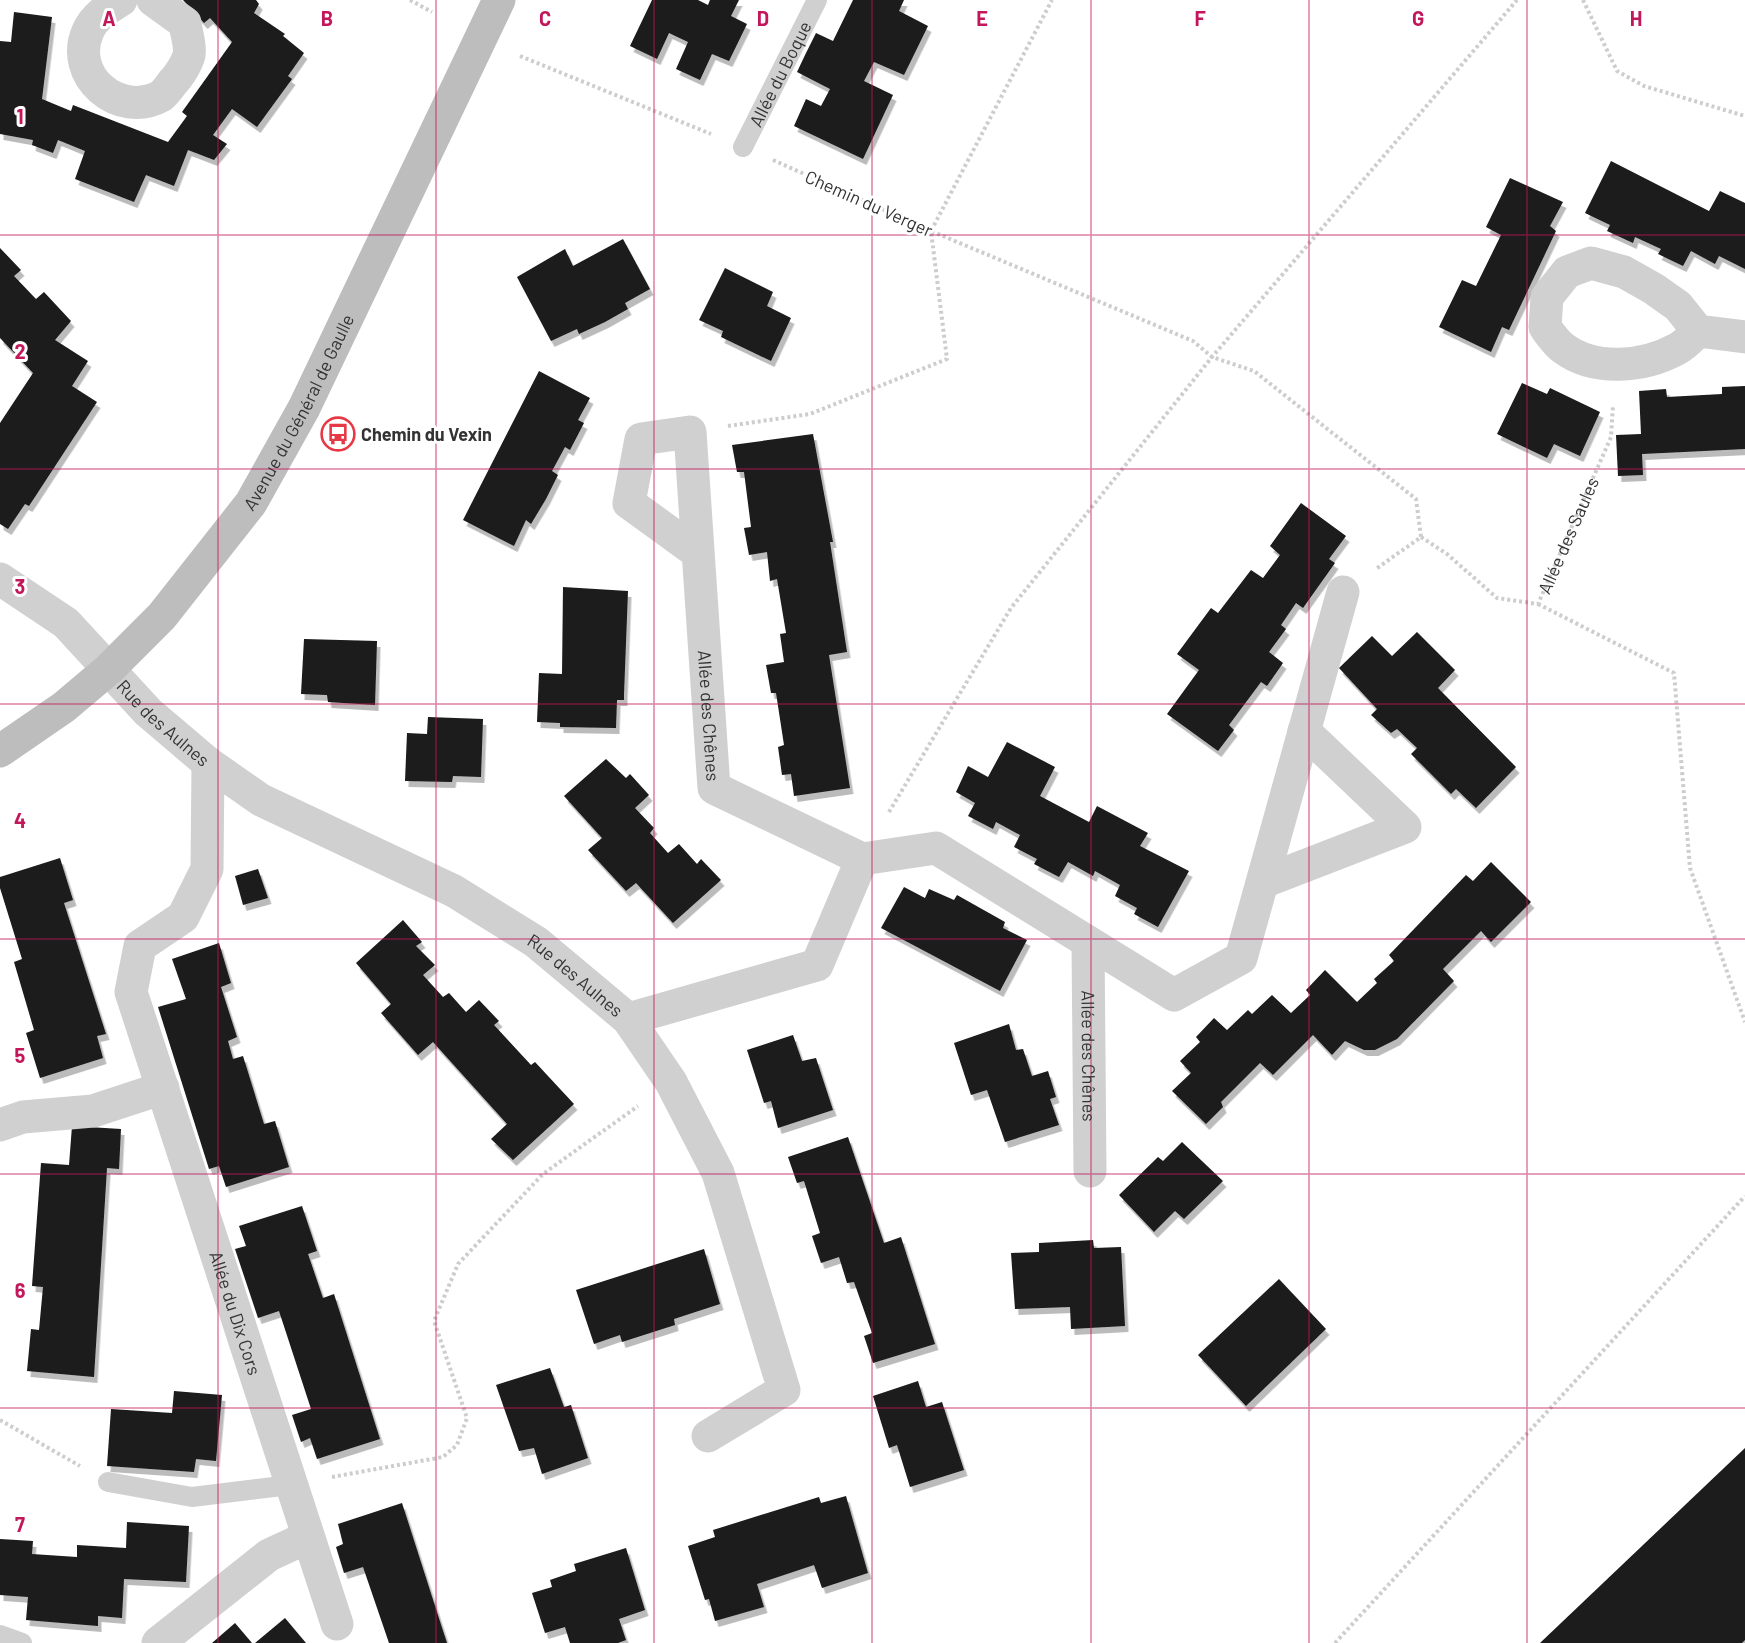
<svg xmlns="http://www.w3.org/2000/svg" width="1745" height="1643" font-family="Barlow,sans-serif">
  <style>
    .building { fill: #1a1a1a; filter: url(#shadow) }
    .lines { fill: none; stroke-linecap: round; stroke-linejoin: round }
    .path { stroke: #cdcdcd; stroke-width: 4; stroke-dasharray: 3 3; stroke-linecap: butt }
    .lane { stroke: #d0d0d0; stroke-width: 20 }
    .street { stroke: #d0d0d0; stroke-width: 33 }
    .secondary { stroke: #bdbdbd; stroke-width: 33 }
    .grid { fill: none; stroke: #c2185b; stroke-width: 1.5; stroke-opacity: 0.55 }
    .labels { text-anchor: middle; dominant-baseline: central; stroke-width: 6; stroke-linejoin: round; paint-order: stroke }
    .street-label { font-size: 18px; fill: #333; stroke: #fff }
    .poi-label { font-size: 18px; font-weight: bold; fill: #333; stroke: #fff; text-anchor: start }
    .grid-label { font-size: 20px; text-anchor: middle; font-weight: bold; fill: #c2185b; stroke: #fff; stroke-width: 6; stroke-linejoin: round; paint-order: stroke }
  </style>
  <defs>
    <filter id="shadow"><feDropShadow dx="3.5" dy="6" stdDeviation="0" flood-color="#0004"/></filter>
  </defs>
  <rect width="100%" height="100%" fill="#fff"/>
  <!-- building -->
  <g class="building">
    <path d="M183 0H256L259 4 254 13 285 34 283 36 304 53 288 76 292 79 257 127 232 109 213 135 227 144 214 160 188 150 174 186 146 175 134 202 75 179 85 151 58 140 53 153 32 145 33 140 0 134V41L11 42 14 12 52 17 42 99 71 111 73 105 168 142 187 116 182 112 232 42 210 18 204 23Z"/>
    <path d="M652 0H698L708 5 710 0H739L731 16 747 24 729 61 712 54 700 80 676 69 688 42 669 33 657 59 630 46Z"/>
    <path d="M853 0H904L899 11 928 26 904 75 874 62 864 81 893 95 863 159 794 126 806 99 821 106 830 89 797 72 806 53 816 33 833 41Z"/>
    <path d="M1611 161 1709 211 1720 191 1745 203V269L1719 256 1715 264 1691 251 1683 266 1658 254 1661 249 1635 237 1633 243 1607 231 1610 225 1585 213Z"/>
    <path d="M1510 178 1563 202 1550 226 1556 231 1509 330 1502 327 1491 352 1439 327 1462 280 1476 286 1501 235 1486 227Z"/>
    <path d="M623 239 650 289 625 303 628 309 605 322 579 334 577 329 551 341 517 277 565 249 573 266Z"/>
    <path d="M0 248 21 270 14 276 36 299 44 292 71 321 55 340 88 361 72 386 97 402 29 506 25 504 8 529 0 524V423L33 373 0 338Z"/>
    <path d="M725 268 773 292 767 306 791 318 771 361 721 337 723 331 699 320Z"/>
    <path d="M539 371 590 398 578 420 584 423 570 450 565 447 552 471 558 475 546 499 531 524 526 520 514 546 463 520Z"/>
    <path d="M1522 383 1547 394 1550 388 1600 412 1580 456 1554 444 1547 458 1497 434Z"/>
    <path d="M1745 386V449L1642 454 1643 475 1618 476 1616 435 1641 434 1639 391 1666 389 1667 397 1722 394V387Z"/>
    <path d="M813 434 833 542H830L847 652 829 655 850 788 794 796 791 774 782 775 778 747 784 745 776 693H771L766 665 784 662 780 634 786 633 777 579 770 581 767 552 749 555 744 528 751 527 744 472H737L732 445Z"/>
    <path d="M1301 503 1346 536 1329 559 1335 563 1303 608 1296 603 1281 625 1286 629 1269 652 1283 663 1267 686 1261 682 1229 725 1234 730 1218 751 1167 714 1199 670 1177 654 1211 608 1218 613 1251 570 1263 578 1280 555 1270 546Z"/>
    <path d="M563 587 628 591 624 694V700H617L616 728 560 727V723L537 722 539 673 562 674Z"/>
    <path d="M1417 632 1455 670 1438 688 1516 767 1476 808 1456 789 1451 794 1411 754 1417 748 1397 729 1391 733 1371 715 1377 709 1339 668 1372 636 1392 656Z"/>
    <path d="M304 639 377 641 375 705 328 702 327 695 301 694Z"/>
    <path d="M428 717 483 719 481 777 453 776 452 782 405 781 407 733 427 734Z"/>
    <path d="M1007 742 1055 767 1040 796 1089 822 1097 806 1148 833 1140 846 1189 871 1158 927 1134 914 1137 908 1115 896 1120 885 1095 871 1093 876 1068 862 1059 877 1034 864 1037 859 1014 847 1020 835 996 822 993 829 968 816 975 803 956 792 968 766 988 777Z"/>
    <path d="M606 759 626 778 630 774 649 795 635 808 654 828 650 833 668 853 679 844 697 864 701 859 721 880 673 923 636 883 626 891 588 850 602 838 564 796Z"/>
    <path d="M60 858 73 900 64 903 106 1034 97 1036 103 1058 40 1078 26 1033 34 1030 14 962 22 959 0 888V877Z"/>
    <path d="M1491 862 1531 902 1491 942 1481 931 1443 969 1454 981 1397 1039 1375 1050H1364L1345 1041 1332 1055 1313 1035 1273 1075 1260 1063 1221 1102 1223 1107 1206 1124 1172 1091 1191 1073 1180 1061 1200 1042 1196 1037 1214 1018 1227 1030 1248 1010 1252 1014 1272 995 1291 1013 1310 995 1306 990 1325 970 1357 1002 1377 983 1374 979 1394 961 1389 955 1466 875 1473 881Z"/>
    <path d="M258 869 268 898 243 905 235 876Z"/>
    <path d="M904 887 925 898 929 889 954 900 957 895 1005 922 1003 928 1027 940 1000 991 881 928Z"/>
    <path d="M403 920 422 942 416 946 435 965 423 975 443 997 449 993 466 1012 479 1000 499 1021 494 1025 531 1065 535 1062 574 1104 513 1160 491 1139 507 1124 433 1042 418 1055 381 1013 391 1004 356 963Z"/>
    <path d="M219 943 231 983 221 987 237 1037 228 1041 233 1059 243 1056 264 1124 275 1121 289 1167 226 1187 219 1166 209 1169 158 1007 186 999 172 959Z"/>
    <path d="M1009 1024 1016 1050 1023 1049 1032 1076 1048 1071 1056 1097 1050 1099 1059 1125 1005 1142 987 1090 971 1095 954 1043Z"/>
    <path d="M793 1035 802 1061 816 1058 833 1110 778 1128 771 1101 764 1103 747 1050Z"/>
    <path d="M72 1126 121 1129 119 1169 107 1168 94 1377 27 1371 31 1329 39 1330 43 1287 32 1286 41 1163 69 1165Z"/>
    <path d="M848 1137 884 1243 901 1237 935 1344 873 1363 864 1336 872 1333 854 1282 847 1283 839 1257 821 1263 812 1236 820 1233 804 1181 797 1183 788 1157Z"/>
    <path d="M1182 1142 1223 1181 1184 1219 1175 1211 1154 1232 1119 1195 1158 1157 1163 1161Z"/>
    <path d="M302 1206 317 1251 308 1254 323 1298 334 1294 380 1439 317 1459 310 1438 301 1442 292 1415 311 1409 279 1311 258 1318 235 1249 246 1246 239 1226Z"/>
    <path d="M1093 1240 1094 1248 1121 1247 1125 1326 1071 1329 1070 1307 1015 1309 1011 1253 1039 1252V1243Z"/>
    <path d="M704 1249 720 1304 674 1319 675 1325 622 1342 620 1335 594 1344 576 1290Z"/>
    <path d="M1279 1279 1326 1329 1246 1406 1198 1355Z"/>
    <path d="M550 1368 564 1407 571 1405 588 1458 542 1474 534 1448 519 1451 496 1385Z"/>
    <path d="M918 1381 926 1407 942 1402 964 1470 910 1487 897 1445 889 1448 873 1396Z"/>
    <path d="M174 1391 222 1395 216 1461 196 1459 194 1472 107 1466 111 1409 172 1413Z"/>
    <path d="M1745 1448V1640L1742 1643H1540Z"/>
    <path d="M846 1496 868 1573 822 1588 814 1565 757 1584 764 1607 715 1621 709 1599 705 1600 688 1546 715 1537 713 1530 819 1497 821 1503Z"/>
    <path d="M402 1503 436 1609 447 1643H389L363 1567 344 1573 336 1547 343 1544 338 1524Z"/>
    <path d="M127 1522 189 1526 186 1582 124 1579 122 1618 98 1616V1626L26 1620 28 1597 0 1595V1539L33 1541 32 1554 77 1557V1545L126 1548Z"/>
    <path d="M626 1548 645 1610 619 1619 626 1640 618 1643H570L565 1627 545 1633 532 1593 552 1587 550 1580 576 1571 574 1564Z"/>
    <path d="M285 1618 306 1643H255Z"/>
    <path d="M235 1623 252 1643H212Z"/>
  </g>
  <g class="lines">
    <!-- path -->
    <g class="path">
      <path d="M410 0 432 12"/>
      <path d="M1583 0 1617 71 1644 86 1745 116"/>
      <path d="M520 56 711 134"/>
      <path d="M773 160 931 231 1193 341 1212 357 1254 371 1416 499 1421 537 1376 569"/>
      <path d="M728 426 810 414 947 359 931 231 1052 0"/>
      <path id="s1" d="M1421 537 1447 554 1497 598 1538 604 1611 437 1613 405"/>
      <path d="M1538 604 1674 673 1690 868 1745 1022"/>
      <path d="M889 812 1011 608 1212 357 1517 0"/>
      <path d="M0 1420 80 1466"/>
      <path d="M332 1477 443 1457 457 1445 467 1418 434 1321 458 1264 543 1174 638 1106"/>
      <path d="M1335 1643 1745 1196"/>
    </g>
    <!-- lane -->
    <g class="lane">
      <path id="s2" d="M743 147 817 0"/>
      <path d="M108 1482 192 1497 290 1485"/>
      <path d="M0 1635 22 1643"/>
    </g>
    <!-- street -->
    <g class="street">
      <path d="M121 0C108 8 94 17 88 31 68 76 119 119 161 96 165 93 170 86 173 82 179 76 187 63 189 55 191 46 186 32 185 23L153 0"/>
      <path d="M1698 331C1692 337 1685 345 1677 349 1644 367 1595 372 1563 348 1556 343 1550 334 1545 327L1547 297 1567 272 1591 263 1624 272 1654 289 1678 306 1698 331 1745 337"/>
      <path id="s3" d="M698 553 629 503 641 439 690 432 714 788 862 859"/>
      <path id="s4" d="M0 579 66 623 148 712 208 763 261 800 454 891 536 942 628 1019 671 1082 718 1173 784 1390 708 1436"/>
      <path id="s5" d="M208 763 207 869 183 917 140 946 131 992 337 1624"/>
      <path d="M1263 882 1405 827 1304 731"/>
      <path id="s6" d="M1088 942 1090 1171"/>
      <path d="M628 1019 817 965 862 859 936 848 1174 995 1241 958 1343 592"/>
      <path d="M0 1125 23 1117 93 1111 163 1088"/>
      <path d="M158 1643 269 1555 308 1537"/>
    </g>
    <!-- secondary -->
    <path class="secondary" id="s7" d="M0 751 64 707 109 669 162 616 251 503 304 408 499 0"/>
  </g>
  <!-- grid -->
  <path class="grid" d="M218 0V1643M436 0V1643M654 0V1643M872 0V1643M1091 0V1643M1309 0V1643M1527 0V1643M0 235H1745M0 469H1745M0 704H1745M0 939H1745M0 1174H1745M0 1408H1745"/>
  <!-- icons -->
  <defs>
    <symbol id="bus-ring" viewBox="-11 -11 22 22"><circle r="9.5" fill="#fff" stroke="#e63946" stroke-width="1.5"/><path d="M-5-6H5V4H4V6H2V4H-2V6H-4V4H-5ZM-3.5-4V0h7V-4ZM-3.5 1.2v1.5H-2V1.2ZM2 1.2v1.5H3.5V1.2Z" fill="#e63946"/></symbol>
  </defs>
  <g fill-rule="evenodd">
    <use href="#bus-ring" x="319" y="415" width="38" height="38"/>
  </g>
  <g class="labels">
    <!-- street labels -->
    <g class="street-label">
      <text stroke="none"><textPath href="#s2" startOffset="82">Allée du Boque</textPath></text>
      <text transform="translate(869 203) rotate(24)">Chemin du Verger</text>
      <text stroke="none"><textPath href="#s7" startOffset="458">Avenue du Général de Gaulle</textPath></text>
      <text stroke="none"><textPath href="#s1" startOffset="214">Allée des Saules</textPath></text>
      <text stroke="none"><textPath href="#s3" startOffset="484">Allée des Chênes</textPath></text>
      <text stroke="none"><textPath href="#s4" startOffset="219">Rue des Aulnes</textPath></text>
      <text stroke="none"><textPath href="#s4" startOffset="705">Rue des Aulnes</textPath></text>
      <text stroke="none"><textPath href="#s6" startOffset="114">Allée des Chênes</textPath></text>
      <text stroke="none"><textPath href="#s5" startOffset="596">Allée du Dix Cors</textPath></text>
    </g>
    <!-- poi labels -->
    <g class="poi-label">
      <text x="361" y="434">Chemin du Vexin</text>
    </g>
  </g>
  <g class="grid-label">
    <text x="109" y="26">A</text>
    <text x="327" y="26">B</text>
    <text x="545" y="26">C</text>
    <text x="763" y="26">D</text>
    <text x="982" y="26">E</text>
    <text x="1200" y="26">F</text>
    <text x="1418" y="26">G</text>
    <text x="1636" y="26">H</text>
    <text x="20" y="124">1</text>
    <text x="20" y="359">2</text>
    <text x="20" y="594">3</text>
    <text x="20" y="828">4</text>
    <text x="20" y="1063">5</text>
    <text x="20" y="1298">6</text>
    <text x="20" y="1532">7</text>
  </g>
</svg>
